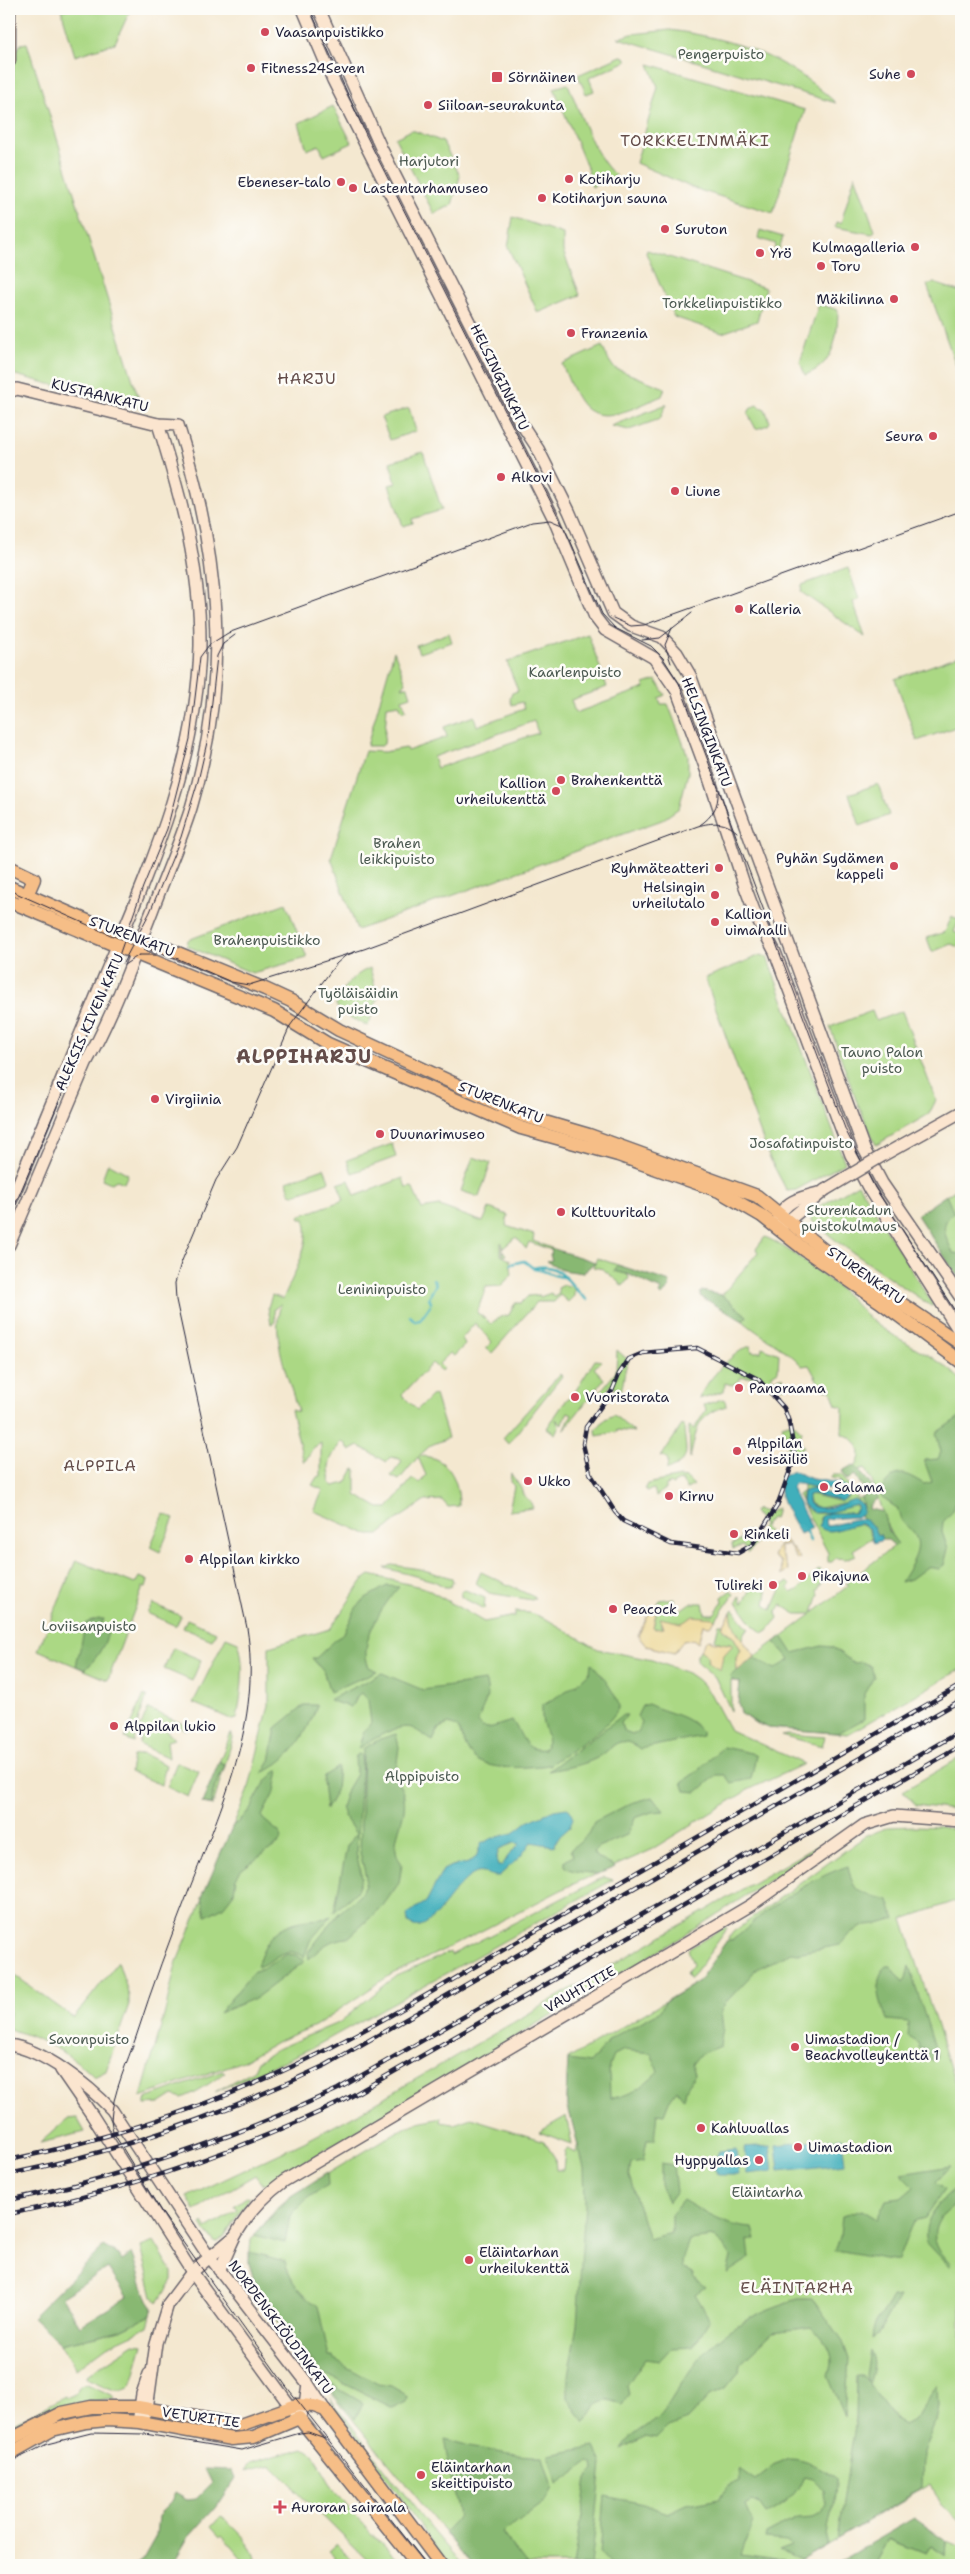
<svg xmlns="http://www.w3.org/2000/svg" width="970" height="2574" font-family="'Shantell Sans',sans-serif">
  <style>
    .green { fill: #abd884; stroke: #667d60; fill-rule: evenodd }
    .forest { fill: #88b872; stroke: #556d56; fill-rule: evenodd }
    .sand { fill: #eeda9e; stroke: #887e6c }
    .water { fill: #3fafbb; stroke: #30687b; fill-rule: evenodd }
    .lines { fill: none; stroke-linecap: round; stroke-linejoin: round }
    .stream { stroke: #3fafbb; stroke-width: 2.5 }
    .secondary-casing { stroke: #6c676f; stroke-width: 14 }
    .primary-casing { stroke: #6c676f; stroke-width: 15 }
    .secondary { stroke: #fbe5cf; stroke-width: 11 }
    .primary { stroke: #f6be87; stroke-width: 12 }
    .tram { stroke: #22223b; stroke-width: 1 }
    .rail-casing { stroke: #22223b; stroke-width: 4.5 }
    .rail { stroke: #fdfcf7; stroke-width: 2.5; stroke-dasharray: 8; stroke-linecap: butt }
    .secondary-bridge-casing { stroke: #6c676f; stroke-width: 14; stroke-linecap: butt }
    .secondary-bridge { stroke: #fbe5cf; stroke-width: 11 }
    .poi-dot { fill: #d1495b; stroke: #fdfcf7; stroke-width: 2 }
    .labels { text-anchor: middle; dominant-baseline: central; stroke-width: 5; stroke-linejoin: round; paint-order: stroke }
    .poi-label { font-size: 14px; fill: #22223b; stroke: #fdfcf7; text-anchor: start }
    .park-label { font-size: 14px; fill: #4b5951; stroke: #fdfcf7 }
    .street-label { font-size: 14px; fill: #22223b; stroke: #fdfcf7 }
    .quarter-label { font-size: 16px; letter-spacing: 1px; fill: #644d4a; stroke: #fdfcf7 }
    .district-label { font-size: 19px; font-weight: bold; letter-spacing: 1px; fill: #644d4a; stroke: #fdfcf7 }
  </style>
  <rect width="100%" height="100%" fill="#fdfcf7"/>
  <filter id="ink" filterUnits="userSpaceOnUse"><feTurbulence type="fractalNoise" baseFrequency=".02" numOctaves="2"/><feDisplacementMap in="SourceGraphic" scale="10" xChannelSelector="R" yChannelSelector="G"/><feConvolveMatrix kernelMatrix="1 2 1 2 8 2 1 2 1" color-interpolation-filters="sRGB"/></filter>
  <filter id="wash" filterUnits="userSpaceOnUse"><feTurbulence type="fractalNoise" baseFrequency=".0096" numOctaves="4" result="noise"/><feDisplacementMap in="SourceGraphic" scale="20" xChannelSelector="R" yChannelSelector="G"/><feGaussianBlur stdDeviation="1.12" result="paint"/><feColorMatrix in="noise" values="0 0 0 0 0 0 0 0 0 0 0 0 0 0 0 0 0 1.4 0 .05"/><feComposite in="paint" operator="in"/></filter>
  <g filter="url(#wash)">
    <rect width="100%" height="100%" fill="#f4e8d0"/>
    <!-- green -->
    <g class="green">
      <path d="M61 9H126L130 11 115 43 75 56Z"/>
      <path d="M670 30C736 39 786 57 836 103L618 38 632 34Z"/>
      <path d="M27 43 141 406 140 408 12 374 11 356H9V177L12 91 15 53 21 44Z"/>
      <path d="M621 56 625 57 627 61 589 78 594 91 586 94 578 75Z"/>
      <path d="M649 64 805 110 773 213 693 188 636 163 658 87Z"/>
      <path d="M568 84C581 114 592 154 616 176L592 187 588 170 554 88Z"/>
      <path d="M333 106 352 143 324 156 319 145 307 150 299 123Z"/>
      <path d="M412 130 443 142 460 176 452 205 434 214 395 138Z"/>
      <path d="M855 175 875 231 872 234 835 227 836 222 841 223Z"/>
      <path d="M513 217 563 234V251L580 295 538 313 508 247Z"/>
      <path d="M760 230 783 237 776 258 772 257 776 244 758 238Z"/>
      <path d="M647 250 766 288 757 321 722 333 674 317 646 253Z"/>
      <path d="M934 283 961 292V379L927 285Z"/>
      <path d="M819 304 838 310C837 339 835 364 805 375L800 362Z"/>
      <path d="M602 346 608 359 614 368 665 388 662 396C639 405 599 430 580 402 572 391 567 376 562 364Z"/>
      <path d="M667 404 660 419 629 430 611 426Z"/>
      <path d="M756 405 765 409 770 422 768 425 756 429 748 414 750 409Z"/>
      <path d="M409 408 416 431 390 440 381 417Z"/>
      <path d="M423 452 442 510 412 519 413 523 403 526 389 485 396 483 390 462Z"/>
      <path d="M848 568 859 599 853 602 865 637 801 592 802 585Z"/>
      <path d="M449 633 452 642 419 653 416 645Z"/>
      <path d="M588 634 607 687 571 700 575 713 645 688 644 684 656 680 665 695 659 698 661 704H668L688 756V773L679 808 662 820 357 930 331 858 365 751 384 752 406 748 407 751 447 737 444 727 474 716 477 726 524 709 522 702 512 705 510 699 512 693 518 691 507 662ZM534 721 538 733 437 768 433 757Z"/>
      <path d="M394 651 406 683 402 687H408L411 696 402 699 406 710 402 711 399 704 387 706 384 744 381 746H367Z"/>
      <path d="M961 655V725L917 741 895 679Z"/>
      <path d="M878 784 889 815 860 826 849 794Z"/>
      <path d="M286 903 307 958 252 973 187 946 188 940Z"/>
      <path d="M952 916 959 921 954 932 961 935V948L951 944 932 952 927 938 945 932Z"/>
      <path d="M761 955 767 957 845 1163 796 1190 787 1191 769 1157 705 978Z"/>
      <path d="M370 968 378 997 368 1026 342 1014 336 1005C339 989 355 974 370 968Z"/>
      <path d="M872 1011 876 1021 902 1011 936 1100 929 1114 876 1145 856 1100 830 1027Z"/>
      <path d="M392 1144 396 1157 352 1173 347 1160Z"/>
      <path d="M473 1157 491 1163 479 1197 461 1191Z"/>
      <path d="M108 1163 128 1174 124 1183 117 1180 111 1183 102 1179Z"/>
      <path d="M324 1168 329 1180 328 1182 293 1195 290 1193 287 1181Z"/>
      <path d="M403 1178 406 1188 412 1187 422 1209 439 1206 483 1222 489 1208 508 1215 506 1226 534 1235 533 1241 551 1248V1250L529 1242 526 1249 516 1237 502 1249 506 1255 503 1256 502 1243 501 1242V1255L510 1260 512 1274 501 1286 486 1287 477 1312 491 1324 500 1317 509 1315 515 1303H521L528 1296 539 1295 540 1297 551 1293 554 1297 559 1294 558 1288 564 1285 574 1287V1296L568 1302 560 1295 554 1302H537L492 1353 486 1348 492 1342 475 1323 462 1338 465 1345 454 1356 450 1353 439 1364 443 1368 441 1371 432 1363 402 1395 417 1410 431 1396 435 1395 448 1438 431 1445 419 1456C448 1456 459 1479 459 1506L448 1507 442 1500 425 1501 395 1521 379 1535H369L314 1511 323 1490 312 1485 317 1477 321 1476V1443L313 1448 304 1463 291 1410 298 1412C289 1378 270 1337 281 1304L274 1309 275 1322 271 1324 268 1307 272 1295 283 1299C293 1275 313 1242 304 1219H300L299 1216 344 1200 338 1184 349 1180 355 1196ZM341 1442 345 1443 350 1451 359 1446 387 1462 391 1457 400 1459 402 1462 391 1476 399 1480 418 1457 426 1475 420 1483 412 1479 388 1508H379L356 1495V1470L354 1469 346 1483 334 1486 330 1483C331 1477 330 1475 329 1470 328 1460 336 1450 341 1442Z"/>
      <path d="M858 1184 933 1305 931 1306 839 1243 811 1220 810 1215 815 1209Z"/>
      <path d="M961 1186V1282L917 1215Z"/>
      <path d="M765 1237C785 1245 822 1274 840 1289 854 1301 864 1315 879 1326 906 1345 938 1356 961 1380V1669L848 1734 768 1728C737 1717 738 1711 740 1681H731V1711L715 1677 697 1662V1655L701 1649 708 1656 707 1662 720 1663 730 1643 724 1644 715 1640 719 1624H722L724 1631 733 1636 741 1650 736 1658 737 1670 812 1614H796L782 1605 776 1612 778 1618 768 1630 763 1633 754 1626 737 1602 740 1596 743 1603 754 1584 757 1583 758 1587 767 1591 765 1605 772 1610 783 1585 788 1582 791 1585 788 1588 792 1593 798 1590 819 1569 824 1580 817 1591 819 1594 813 1613 849 1585 846 1583 897 1544C881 1522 880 1495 867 1471L865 1468 858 1470 855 1467C866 1453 857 1438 842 1434L843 1407 836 1405 831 1390 822 1389 809 1365 802 1366C786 1347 762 1338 743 1321L747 1316 722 1295 758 1252 756 1249Z"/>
      <path d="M597 1258 618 1265 615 1271 627 1274 629 1278 623 1286 603 1269 593 1267Z"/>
      <path d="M751 1346 752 1352H761L762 1347 779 1354 778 1371 770 1376 775 1379 781 1377 784 1379V1387L782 1388 775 1381 763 1380V1377H741L740 1380 732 1385 725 1383 724 1391 699 1399C704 1383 735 1349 751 1346Z"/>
      <path d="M617 1350 629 1361C622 1370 626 1385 618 1395L614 1392 616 1389 611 1385 603 1396 599 1393 616 1372Z"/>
      <path d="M595 1360 602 1361 594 1368 604 1379 564 1430 572 1414 568 1412 561 1425 556 1419 559 1427 555 1434 547 1428 566 1400 573 1395Z"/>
      <path d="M560 1374 562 1376 508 1444 503 1438Z"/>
      <path d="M722 1399 725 1400 726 1406C694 1417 697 1432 690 1458L689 1426 694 1429 706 1410 704 1405Z"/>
      <path d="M614 1415 634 1432 617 1430 616 1432 597 1436 596 1430 605 1419Z"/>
      <path d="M792 1422 802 1431 799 1441 804 1447 798 1451 795 1460 788 1461V1444L782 1425Z"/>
      <path d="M682 1425 684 1427C685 1452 693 1460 667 1470L668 1461 664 1456 661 1457Z"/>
      <path d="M511 1474 521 1488 523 1495 530 1501 533 1508 509 1511 514 1486 510 1482Z"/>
      <path d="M832 1475H842L857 1499 861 1497 862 1505 857 1500 819 1508 810 1504 807 1497 810 1494 837 1501 847 1498 848 1496 839 1479 831 1478Z"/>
      <path d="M680 1477 686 1478 694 1485 687 1489 681 1480 672 1485 670 1483 665 1486 667 1488 656 1496 654 1489 647 1491 645 1488 647 1484Z"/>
      <path d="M803 1484 815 1488 803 1492C800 1498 801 1502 805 1507 822 1524 845 1500 858 1507L854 1513 825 1514 819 1519 830 1531 857 1524 867 1527 872 1538 853 1550 856 1555 846 1559 836 1558 832 1562H828V1553L798 1495 803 1491Z"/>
      <path d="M777 1508 774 1519 771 1518 764 1527 768 1531 748 1553 743 1546 733 1549 732 1544 740 1541 742 1533 748 1531 746 1542 755 1543 761 1535 760 1531 763 1525 754 1512 756 1509 768 1513Z"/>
      <path d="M164 1514 174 1518 160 1552 150 1547Z"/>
      <path d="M76 1560 135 1584 139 1577 148 1580 146 1587H143L108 1680 38 1650Z"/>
      <path d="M392 1565 420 1569 452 1578 453 1582 450 1587H445L434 1581 385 1568Z"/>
      <path d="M481 1572 536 1598 532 1600 489 1593 476 1583Z"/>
      <path d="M370 1575 425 1588 484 1622 515 1616V1612L530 1613 548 1620 598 1649 652 1660 688 1673 698 1680 710 1693 730 1730 804 1764 748 1790 649 1851 569 1886 450 1947 392 1974 315 2026 278 2041 243 2061 141 2097 165 2012 176 1964 249 1787 269 1705V1647L330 1629 363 1580Z"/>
      <path d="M465 1590 485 1598 484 1609 461 1597V1592Z"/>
      <path d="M730 1591 734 1594 715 1621 713 1618 690 1620 682 1623H660L664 1629 653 1628 656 1614 654 1609 660 1600 674 1598 675 1609 679 1611 690 1603H703L705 1614H714L723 1602 722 1597Z"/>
      <path d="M153 1604 181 1616 176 1626 147 1613Z"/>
      <path d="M733 1609 749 1629 745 1632 741 1641 732 1623 731 1612Z"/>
      <path d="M187 1619 216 1632 212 1640 183 1628Z"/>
      <path d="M226 1637 238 1642C246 1665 241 1696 237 1719L233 1720 193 1703Z"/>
      <path d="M173 1648 201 1660 192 1681 164 1669Z"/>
      <path d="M144 1695 147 1697 139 1718 134 1742 125 1738Z"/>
      <path d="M148 1709 188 1726 187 1730 173 1722 164 1725V1728L174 1739 167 1741 169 1758 139 1744 143 1731 140 1728Z"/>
      <path d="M231 1733 233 1738 213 1805 202 1803 212 1804C213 1784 217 1784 225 1766L219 1762Z"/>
      <path d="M788 1734 825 1737 822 1746 781 1735Z"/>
      <path d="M143 1754 166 1765 161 1785 130 1772 133 1756Z"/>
      <path d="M961 1757V1811L916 1805 903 1791Z"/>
      <path d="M177 1762 199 1771 188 1797 167 1787Z"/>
      <path d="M915 1826 942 1827 961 1832V1912L959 1900 903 1919 961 2102V2524L942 2506 931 2484 793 2565H472L327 2388 301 2348 268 2308 257 2290 249 2263 251 2240 278 2207 291 2196 400 2130 419 2122 441 2117 440 2122 454 2124 471 2118 544 2141 555 2158 556 2170H563L565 2151 568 2149 576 2153 578 2143 566 2099 568 2059 699 1981 733 1932 864 1837 888 1827Z"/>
      <path d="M818 1845 816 1850 679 1939 268 2184 261 2183 255 2175 195 2210 187 2197 304 2142 351 2117Z"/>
      <path d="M604 1877 613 1880 316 2046 215 2092 254 2070 258 2061 279 2048 340 2022 396 1976 450 1952 451 1955Z"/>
      <path d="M725 1927 727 1929 690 1980 686 1973 693 1965 688 1949Z"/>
      <path d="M118 1962 129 1995V2004L106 2071 94 2077C71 2053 40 2038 9 2029V1971L74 2018Z"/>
      <path d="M222 2071 225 2072C211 2083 198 2092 182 2098L173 2095 159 2104 145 2105V2101L148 2098Z"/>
      <path d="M566 2116 572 2144 539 2132 565 2117Z"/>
      <path d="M77 2118 85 2132 40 2143 67 2119Z"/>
      <path d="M248 2196 250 2197 224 2237 215 2243 201 2225 203 2223 207 2229 238 2210 235 2205Z"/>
      <path d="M154 2242 172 2272V2280L158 2303 153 2296 141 2247Z"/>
      <path d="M151 2315 148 2327 107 2346 76 2369 61 2344 121 2330Z"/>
      <path d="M134 2344 143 2345 131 2386C119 2397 102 2384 88 2379L87 2375Z"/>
      <path d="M87 2384 112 2395 115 2399 77 2403 44 2415 9 2433V2426L65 2396 66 2398 75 2394 80 2385Z"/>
      <path d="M330 2398 425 2521 462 2565H447L440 2556 393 2486 335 2408Z"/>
      <path d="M304 2448 313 2454 330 2483 353 2513 402 2565H372L271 2465 245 2471 250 2463Z"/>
      <path d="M221 2516C231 2526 262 2551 255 2565L244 2561 222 2535 220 2537 211 2527Z"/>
      <path d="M888 2539 926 2554 931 2546 946 2556 947 2541 961 2547V2565H874Z"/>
      <path d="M336 2544 357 2565H343L328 2551Z"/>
    </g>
    <!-- forest -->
    <g class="forest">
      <path d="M946 1195 954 1213C937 1224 947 1239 953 1253L961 1254V1282L917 1215Z"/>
      <path d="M551 1248 595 1262 583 1273 562 1270 547 1261 552 1260 550 1255Z"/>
      <path d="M618 1265 670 1282 669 1288 662 1296 659 1294 661 1290 630 1275 614 1271Z"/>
      <path d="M701 1291 722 1295 747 1316 743 1321 700 1296Z"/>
      <path d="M961 1416V1482L953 1511 943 1522 942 1532 948 1549 944 1565 939 1569 927 1567 911 1579 901 1582C908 1569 925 1549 914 1534 903 1520 903 1528 897 1508L882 1498 880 1491C896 1469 901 1470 924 1484L932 1482 924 1460 938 1459 941 1452 936 1433Z"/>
      <path d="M853 1465C863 1475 873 1484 877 1499L870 1504 869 1509 883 1512 888 1531 898 1544 895 1546 888 1540H882L880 1535H877C874 1526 862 1523 860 1515L863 1508 861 1497 866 1493 855 1475 847 1480 842 1471Z"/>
      <path d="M387 1586 399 1587C383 1605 357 1643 369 1667L377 1671 330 1692 323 1671 312 1658H316L345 1631 356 1608 364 1599Z"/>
      <path d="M99 1619H104L102 1624 108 1631C106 1645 95 1660 85 1670L76 1666 86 1623Z"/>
      <path d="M782 1636 793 1653 822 1646 832 1647 854 1663 862 1662 871 1666 874 1677 864 1694V1719L838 1733 768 1728 742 1715 738 1704 740 1682 731 1680 730 1676 754 1658 775 1669 790 1660 775 1642Z"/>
      <path d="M591 1663C598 1669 619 1698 619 1707 606 1732 571 1749 549 1765L541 1766C520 1767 483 1773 469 1752 464 1744 462 1735 457 1727L449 1724 439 1728 433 1741C426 1737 419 1731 412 1728 398 1723 370 1741 358 1749L364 1731 371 1723 368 1700 362 1693 357 1696 354 1704 349 1707 329 1700 382 1673 423 1690 485 1681C492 1697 481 1708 478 1722L481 1727 489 1728 512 1721C523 1734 523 1752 544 1749L548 1742 542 1719V1706L577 1684 590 1672Z"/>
      <path d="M648 1704C666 1713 690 1715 702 1732V1736L640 1749C616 1731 613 1751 595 1759 581 1766 563 1768 548 1771L623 1715H627L621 1723 625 1732 632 1735 638 1732 642 1723 637 1716 642 1706Z"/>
      <path d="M304 1705H317C306 1736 293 1757 263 1773L270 1761 276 1728Z"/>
      <path d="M396 1734 399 1747 395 1779C422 1810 381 1838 402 1864L399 1883 382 1907 348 1938C329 1939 322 1947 309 1959L308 1952 339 1913 360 1895 365 1885 366 1877 360 1853 363 1749 380 1739Z"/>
      <path d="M723 1747 751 1753 756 1756 751 1779 731 1783 725 1775H717L697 1792 685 1791 682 1782 696 1772Z"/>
      <path d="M358 1754 361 1755 362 1762 356 1853 362 1877 357 1891 334 1912 347 1846 356 1834 344 1816 341 1807 347 1789 356 1774 355 1757Z"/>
      <path d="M219 1762 225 1766C217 1784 213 1784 212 1804L202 1803Z"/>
      <path d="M338 1767 336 1791 326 1809 323 1782 324 1776Z"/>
      <path d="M279 1770 275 1791 262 1816 263 1819 280 1833 281 1839 278 1844 242 1869 236 1878 234 1893 223 1907 206 1916 202 1897 233 1825C255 1816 256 1783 279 1770Z"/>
      <path d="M653 1797 664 1811 652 1812 635 1818 627 1835 598 1847 593 1852 596 1857 615 1867 596 1875C586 1871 573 1873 565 1867V1861L573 1856 570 1850 588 1834 594 1822 631 1803Z"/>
      <path d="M848 1866C854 1897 861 1892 889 1900L895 1919 878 1924 866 1925 850 1933 840 1945 797 1953 791 1952 757 1969 727 2001 721 2011 723 2028 720 2046 700 2054 692 2064 695 2074 686 2089 684 2099 677 2090 669 2101 664 2114 657 2113 654 2140H647L643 2161 631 2163 629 2176 649 2239 671 2233V2215L683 2200C705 2213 727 2227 753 2228L756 2239 748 2240 750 2258 727 2273 731 2257 723 2245 714 2237 689 2240 682 2261 683 2269 692 2272 694 2278 705 2287 695 2294 710 2319 693 2347 671 2348 659 2361 645 2359 627 2386 629 2395 622 2404 608 2400 596 2405 585 2423 568 2399V2376L577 2325 585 2203 584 2168 566 2099 568 2060 590 2063 611 2038 659 2012 665 2002 699 1981 725 1943C738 1939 748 1926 759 1917 785 1897 817 1876 848 1866ZM624 2050 651 2053 658 2071C644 2085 630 2097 610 2098L609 2066 613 2056Z"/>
      <path d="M331 1916 310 1941 304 1957C283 1943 275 1962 257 1967 264 1939 279 1923 308 1920 317 1919 322 1920 331 1916Z"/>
      <path d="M285 1954 296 1955 305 1961 257 1997 219 2013 254 1971 266 1967Z"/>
      <path d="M887 1966H891L903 1982 906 1978 909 1966 938 2057 931 2061 926 2050 919 2048V2044L908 2037 909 2022 887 2020C881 2003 871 1979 887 1966Z"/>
      <path d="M661 2163 673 2165 676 2192 668 2203 661 2184Z"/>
      <path d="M951 2166 936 2182 944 2190 925 2218 913 2221 898 2260C893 2262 846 2251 835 2250L840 2237 842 2216 862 2210 877 2219 886 2200 901 2198 914 2187 901 2174Z"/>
      <path d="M327 2173 328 2185 309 2197 290 2216 285 2243 254 2235 291 2196Z"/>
      <path d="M961 2185V2198C934 2221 923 2235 951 2264L948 2265 927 2243C920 2219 944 2197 961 2185Z"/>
      <path d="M104 2246 119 2255 122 2260 132 2253C140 2272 142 2291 153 2309L151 2315 121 2330 61 2344 32 2317ZM108 2268 127 2297 80 2326 62 2297Z"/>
      <path d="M249 2252 285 2261C290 2282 300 2293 318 2306L329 2357H333L334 2360 378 2384 391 2386 408 2396 407 2401 393 2408 325 2374 315 2364 268 2308 257 2290 249 2263Z"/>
      <path d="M899 2297 879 2333 872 2338C873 2318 885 2315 891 2298Z"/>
      <path d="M798 2299H813L843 2342 849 2359 845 2417 828 2376C836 2353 827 2344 812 2327L773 2332 740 2363 739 2372 725 2389 709 2396 687 2420 668 2427 656 2439 644 2437 622 2449C631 2432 649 2428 661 2414 672 2401 679 2385 689 2372 716 2333 753 2312 798 2299Z"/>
      <path d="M870 2350C877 2364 873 2370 869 2384L896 2421 904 2425 917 2418 937 2384 938 2406 935 2422 923 2453 922 2488 837 2539 856 2418 857 2376H863L868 2382 866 2375Z"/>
      <path d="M324 2382H327L363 2403 355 2419Z"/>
      <path d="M444 2439C477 2448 509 2457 543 2456L552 2488 545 2501 502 2533 527 2565H472L444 2532 458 2517Z"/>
      <path d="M595 2446 602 2465 591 2565H573L587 2479 594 2470 593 2464 589 2462 557 2484 550 2455Z"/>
      <path d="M788 2459C808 2459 820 2467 836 2478 837 2501 826 2522 827 2545L801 2560 778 2551 791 2546 787 2541 765 2539 766 2534 797 2518 813 2517 822 2513 826 2504 825 2491 812 2478 804 2476C799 2493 782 2507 766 2514L759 2504 752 2501 746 2505 753 2521 741 2555 784 2561 787 2565H611L600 2553 605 2496 643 2504 668 2513 687 2504 719 2498 728 2486 740 2481 739 2469 755 2480 773 2466Z"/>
      <path d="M205 2469 232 2470 235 2479 216 2507 188 2538 172 2565H136L143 2559 156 2536 158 2515 171 2502 175 2493 187 2500 196 2499 212 2483Z"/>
      <path d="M914 2518 947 2541 946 2556 931 2546 926 2554 888 2539 874 2565H833Z"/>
    </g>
    <!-- sand -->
    <g class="sand">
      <path d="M786 1541 800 1558 797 1560 788 1544 780 1546V1551L788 1570 782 1576 781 1562 773 1556 781 1542Z"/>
      <path d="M651 1609 656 1613 653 1627 655 1629 664 1628 660 1618 682 1623 693 1616 713 1618 715 1621 710 1626 703 1625 698 1643 693 1639 683 1641 674 1653 646 1646 638 1636Z"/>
      <path d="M731 1612C732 1632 746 1642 755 1657L737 1671 736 1658 741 1650 733 1636 722 1627Z"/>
      <path d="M711 1639V1641L733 1645 723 1656 720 1670 708 1663 707 1655 700 1650 707 1640Z"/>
    </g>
    <!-- water -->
    <g class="water">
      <path d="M793 1471 812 1479 840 1483 848 1489V1496L841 1501 814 1494 808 1495V1502C819 1515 841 1504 854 1499L862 1505 863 1512 857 1517 825 1519 826 1526C846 1525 866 1506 877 1535L880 1534 882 1540 874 1543 869 1529 861 1524C848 1524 828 1538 819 1526L821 1516 829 1513H854L858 1507 856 1505 831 1512 814 1513 802 1503 803 1492C817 1483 830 1500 844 1494L842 1489 817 1488 795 1483 792 1486 793 1492 812 1528 800 1534C792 1518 774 1495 781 1477Z"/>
      <path d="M567 1808 570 1810 573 1818 570 1827 560 1836 554 1846 531 1842 521 1856 499 1876C491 1877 484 1871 477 1873 451 1882 431 1941 408 1923L407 1914 426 1902 443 1870 451 1866 469 1863 476 1857 481 1844 490 1839 513 1833 527 1822 554 1810ZM514 1843 520 1844 508 1856 502 1866H498L496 1860 499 1849Z"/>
      <path d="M842 2138 845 2164 779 2171 776 2145Z"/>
      <path d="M770 2146 773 2171 747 2174 744 2148Z"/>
      <path d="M736 2149 739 2175H717L713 2165 719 2151Z"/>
    </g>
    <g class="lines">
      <!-- stream -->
      <g class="stream">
        <path d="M511 1264 524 1261 533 1268C563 1261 568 1286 587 1300"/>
        <path d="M534 1269C547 1270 555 1278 566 1277"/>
        <path d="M431 1303 429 1297 436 1284 433 1279"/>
        <path d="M410 1316 415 1321 420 1320 430 1306"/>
        <path d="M805 1530 810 1541"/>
      </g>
    </g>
  </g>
  <g filter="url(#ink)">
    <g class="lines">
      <defs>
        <g id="secondary">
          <path d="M303 9 333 80 553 517 595 617 605 630 654 658 677 691 707 772 744 884 756 916 775 952 851 1155 869 1189 961 1334"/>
          <path d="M319 9 382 150 519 420 538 449 569 511 613 613 631 626 662 637 677 653 690 675 864 1149 882 1183 961 1298"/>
          <path d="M9 392 17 389 158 424 178 425C220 556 231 675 191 808 180 843 165 876 152 911 132 962 113 1015 86 1063L9 1245"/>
          <path d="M882 1156 961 1112"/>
          <path d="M9 1206C41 1130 72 1053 104 977 149 870 197 765 200 646 201 570 181 497 158 424"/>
          <path d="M778 1222C781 1202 801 1197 818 1193"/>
          <path d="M783 1225 825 1190"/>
          <path d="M9 2045C44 2050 88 2085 112 2110L205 2251 308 2384 325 2410"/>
          <path d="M61 2070 92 2115 192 2272 299 2418 305 2404 308 2384"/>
          <path d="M219 2270C225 2260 229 2248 234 2238 246 2215 264 2196 284 2181L751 1905 864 1825 894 1816 961 1821"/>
          <path d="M139 2416 142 2394 149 2374"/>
          <path d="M140 2422 147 2409 156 2343 168 2304 192 2272 234 2237"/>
        </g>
        <g id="primary">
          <path d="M9 11V61"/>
          <path d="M9 867 34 879 24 902"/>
          <path d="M9 887 115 933 168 949 265 989 291 1001 339 1030 524 1116 589 1135 757 1196 830 1255 961 1344"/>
          <path d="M9 901 274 1011 328 1044 521 1128 618 1155 719 1191 762 1216 805 1250 879 1301 961 1362"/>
          <path d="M9 2440 62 2413 91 2407H138L240 2425 297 2405 314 2406 325 2410 441 2565"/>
          <path d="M9 2454 52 2430 86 2422 107 2420 140 2422 232 2439 254 2437 299 2418 418 2565"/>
        </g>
      </defs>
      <!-- secondary casing -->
      <use href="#secondary" class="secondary-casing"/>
      <!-- primary casing -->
      <use href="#primary" class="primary-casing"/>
      <!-- secondary -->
      <use href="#secondary" class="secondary"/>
      <!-- primary -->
      <use href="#primary" class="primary"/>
      <!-- tram -->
      <g class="tram">
        <path d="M310 9 366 135 570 540 602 614 615 628 651 646 663 658 679 683 846 1131 875 1188 961 1320"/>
        <path d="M613 618 631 626 644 625 961 511"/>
        <path d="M642 640 660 638 692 613"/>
        <path d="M671 663 665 645 672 628"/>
        <path d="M700 825C712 817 719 806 718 792"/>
        <path d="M9 890 113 936 176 958 231 982 249 985 364 949 698 826C712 822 725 821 737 832"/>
        <path d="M355 952 345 956 336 964 290 1026 237 1147 216 1180 181 1263 175 1283 176 1300 247 1628C262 1721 222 1806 189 1890 170 1939 152 1987 136 2037 128 2060 112 2096 111 2120L113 2132 162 2213 286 2386 427 2565"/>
        <path d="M123 963 150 912 181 837 198 781 208 738 217 656 223 644 235 635"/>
        <path d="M124 965 139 955H156"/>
        <path d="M9 1219 109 984 143 887 167 829 190 739 200 657 209 645 228 633 532 522 550 520 564 526"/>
        <path d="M9 1230 16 1213"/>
        <path d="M9 2463 47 2444 91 2433 145 2434 242 2450 300 2433 308 2432 325 2438"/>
      </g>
      <defs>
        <g id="rail">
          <path d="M697 1348 758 1379 784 1408 789 1422 795 1457 777 1506 752 1545 738 1553 671 1544 623 1521 615 1512 590 1473 583 1444 586 1427 612 1391 619 1374 629 1359 643 1353Z"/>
          <path d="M9 2160C100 2141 189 2113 274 2075 375 2029 470 1969 566 1913 698 1837 829 1760 961 1685"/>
          <path d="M9 2174C120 2152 224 2114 326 2065L961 1700"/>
          <path d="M9 2200C124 2177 232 2139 338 2089L961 1731"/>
          <path d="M9 2214C127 2190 235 2153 343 2101L961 1746"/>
        </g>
      </defs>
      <!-- rail casing -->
      <use href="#rail" class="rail-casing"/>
      <!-- rail -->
      <use href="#rail" class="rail"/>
      <defs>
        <path id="secondary-bridge" d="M825 1190 882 1156"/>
      </defs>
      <!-- secondary-bridge casing -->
      <use href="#secondary-bridge" class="secondary-bridge-casing"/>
      <!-- secondary-bridge -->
      <use href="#secondary-bridge" class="secondary-bridge"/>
    </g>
  </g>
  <!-- markers -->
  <g class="poi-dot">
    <circle cx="265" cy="32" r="5"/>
    <circle cx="251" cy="68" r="5"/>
    <circle cx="911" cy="74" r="5"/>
    <rect x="491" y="71" width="12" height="12" rx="2.5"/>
    <circle cx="428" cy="105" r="5"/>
    <circle cx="569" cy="179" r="5"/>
    <circle cx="341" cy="182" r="5"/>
    <circle cx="353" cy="188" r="5"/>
    <circle cx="542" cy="198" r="5"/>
    <circle cx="665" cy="229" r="5"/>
    <circle cx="915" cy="247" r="5"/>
    <circle cx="760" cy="253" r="5"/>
    <circle cx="821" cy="266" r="5"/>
    <circle cx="894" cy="299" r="5"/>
    <circle cx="571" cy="333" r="5"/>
    <circle cx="933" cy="436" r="5"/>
    <circle cx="501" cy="477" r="5"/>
    <circle cx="675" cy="491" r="5"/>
    <circle cx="739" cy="609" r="5"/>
    <circle cx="561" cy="780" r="5"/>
    <circle cx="556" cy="791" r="5"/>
    <circle cx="894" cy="866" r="5"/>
    <circle cx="719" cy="868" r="5"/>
    <circle cx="715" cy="895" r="5"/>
    <circle cx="715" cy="922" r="5"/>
    <circle cx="155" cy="1099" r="5"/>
    <circle cx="380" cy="1134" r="5"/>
    <circle cx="561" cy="1212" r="5"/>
    <circle cx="739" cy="1388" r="5"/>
    <circle cx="575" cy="1397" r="5"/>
    <circle cx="737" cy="1451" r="5"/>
    <circle cx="528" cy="1481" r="5"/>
    <circle cx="824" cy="1487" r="5"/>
    <circle cx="669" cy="1496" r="5"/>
    <circle cx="734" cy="1534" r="5"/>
    <circle cx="189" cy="1559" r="5"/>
    <circle cx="802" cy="1576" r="5"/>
    <circle cx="773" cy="1585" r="5"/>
    <circle cx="613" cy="1609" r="5"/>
    <circle cx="114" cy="1726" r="5"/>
    <circle cx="795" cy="2047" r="5"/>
    <circle cx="701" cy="2128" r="5"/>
    <circle cx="798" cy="2147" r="5"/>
    <circle cx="759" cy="2160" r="5"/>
    <circle cx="469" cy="2260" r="5"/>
    <circle cx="421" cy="2475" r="5"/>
    <path d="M277.5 2499.5h5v5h5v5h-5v5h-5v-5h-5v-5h5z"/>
  </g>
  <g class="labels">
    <!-- poi labels -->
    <g class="poi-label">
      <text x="275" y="32">Vaasanpuistikko</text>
      <text x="261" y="68">Fitness24Seven</text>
      <text x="901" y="74" text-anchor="end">Suhe</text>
      <text x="508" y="77">Sörnäinen</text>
      <text x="438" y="105">Siiloan-seurakunta</text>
      <text x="579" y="179">Kotiharju</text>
      <text x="331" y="182" text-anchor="end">Ebeneser-talo</text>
      <text x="363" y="188">Lastentarhamuseo</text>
      <text x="552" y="198">Kotiharjun sauna</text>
      <text x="675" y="229">Suruton</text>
      <text x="905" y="247" text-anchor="end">Kulmagalleria</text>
      <text x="770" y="253">Yrö</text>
      <text x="831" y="266">Toru</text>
      <text x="884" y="299" text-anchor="end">Mäkilinna</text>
      <text x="581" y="333">Franzenia</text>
      <text x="923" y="436" text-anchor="end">Seura</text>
      <text x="511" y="477">Alkovi</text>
      <text x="685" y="491">Liune</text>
      <text x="749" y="609">Kalleria</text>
      <text x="571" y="780">Brahenkenttä</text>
      <text x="546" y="783" text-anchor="end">Kallion<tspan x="546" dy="16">urheilukenttä</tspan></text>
      <text x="884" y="858" text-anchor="end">Pyhän Sydämen<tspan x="884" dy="16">kappeli</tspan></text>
      <text x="709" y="868" text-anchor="end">Ryhmäteatteri</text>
      <text x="705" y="887" text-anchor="end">Helsingin<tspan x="705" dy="16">urheilutalo</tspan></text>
      <text x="725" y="914">Kallion<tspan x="725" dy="16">uimahalli</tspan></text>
      <text x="165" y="1099">Virgiinia</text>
      <text x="390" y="1134">Duunarimuseo</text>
      <text x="571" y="1212">Kulttuuritalo</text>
      <text x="749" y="1388">Panoraama</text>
      <text x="585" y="1397">Vuoristorata</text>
      <text x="747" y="1443">Alppilan<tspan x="747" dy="16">vesisäiliö</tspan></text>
      <text x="538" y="1481">Ukko</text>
      <text x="834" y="1487">Salama</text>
      <text x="679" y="1496">Kirnu</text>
      <text x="744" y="1534">Rinkeli</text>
      <text x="199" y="1559">Alppilan kirkko</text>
      <text x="812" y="1576">Pikajuna</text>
      <text x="763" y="1585" text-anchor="end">Tulireki</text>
      <text x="623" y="1609">Peacock</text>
      <text x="124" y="1726">Alppilan lukio</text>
      <text x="805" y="2039">Uimastadion /<tspan x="805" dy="16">Beachvolleykenttä 1</tspan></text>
      <text x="711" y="2128">Kahluuallas</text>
      <text x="808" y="2147">Uimastadion</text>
      <text x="749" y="2160" text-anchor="end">Hyppyallas</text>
      <text x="479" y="2252">Eläintarhan<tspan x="479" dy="16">urheilukenttä</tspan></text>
      <text x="431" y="2467">Eläintarhan<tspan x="431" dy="16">skeittipuisto</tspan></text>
      <text x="291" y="2507">Auroran sairaala</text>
    </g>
    <!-- park labels -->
    <g class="park-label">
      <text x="721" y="54">Pengerpuisto</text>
      <text x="429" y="161">Harjutori</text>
      <text x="722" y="303">Torkkelinpuistikko</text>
      <text x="575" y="672">Kaarlenpuisto</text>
      <text x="397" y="843">Brahen<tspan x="397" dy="16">leikkipuisto</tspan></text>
      <text x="267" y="940">Brahenpuistikko</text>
      <text x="358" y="993">Työläisäidin<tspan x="358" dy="16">puisto</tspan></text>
      <text x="882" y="1052">Tauno Palon<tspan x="882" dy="16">puisto</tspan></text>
      <text x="801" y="1143">Josafatinpuisto</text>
      <text x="849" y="1210">Sturenkadun<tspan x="849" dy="16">puistokulmaus</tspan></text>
      <text x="382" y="1289">Lenininpuisto</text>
      <text x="89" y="1626">Loviisanpuisto</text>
      <text x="422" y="1776">Alppipuisto</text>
      <text x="89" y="2039">Savonpuisto</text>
      <text x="767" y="2192">Eläintarha</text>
    </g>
    <!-- street labels -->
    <g class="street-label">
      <text transform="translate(500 377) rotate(64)">HELSINGINKATU</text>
      <text transform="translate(100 395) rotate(14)">KUSTAANKATU</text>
      <text transform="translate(707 732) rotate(69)">HELSINGINKATU</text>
      <text transform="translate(132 936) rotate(21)">STURENKATU</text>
      <text transform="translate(89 1022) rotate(-66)">ALEKSIS KIVEN KATU</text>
      <text transform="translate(501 1102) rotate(22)">STURENKATU</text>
      <text transform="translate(866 1275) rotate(35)">STURENKATU</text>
      <text transform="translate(580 1989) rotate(-30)">VAUHTITIE</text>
      <text transform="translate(281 2327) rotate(53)">NORDENSKIÖLDINKATU</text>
      <text transform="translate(201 2417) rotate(8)">VETURITIE</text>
    </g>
    <!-- quarter labels -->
    <g class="quarter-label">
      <text x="695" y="140">TORKKELINMÄKI</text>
      <text x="307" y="378">HARJU</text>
      <text x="100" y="1465">ALPPILA</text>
      <text x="797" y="2287">ELÄINTARHA</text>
    </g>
    <!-- district labels -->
    <g class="district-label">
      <text x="304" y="1056">ALPPIHARJU</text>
    </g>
  </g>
  <!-- margin -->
  <rect width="970" height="2574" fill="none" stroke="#fdfcf7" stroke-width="30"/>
</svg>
